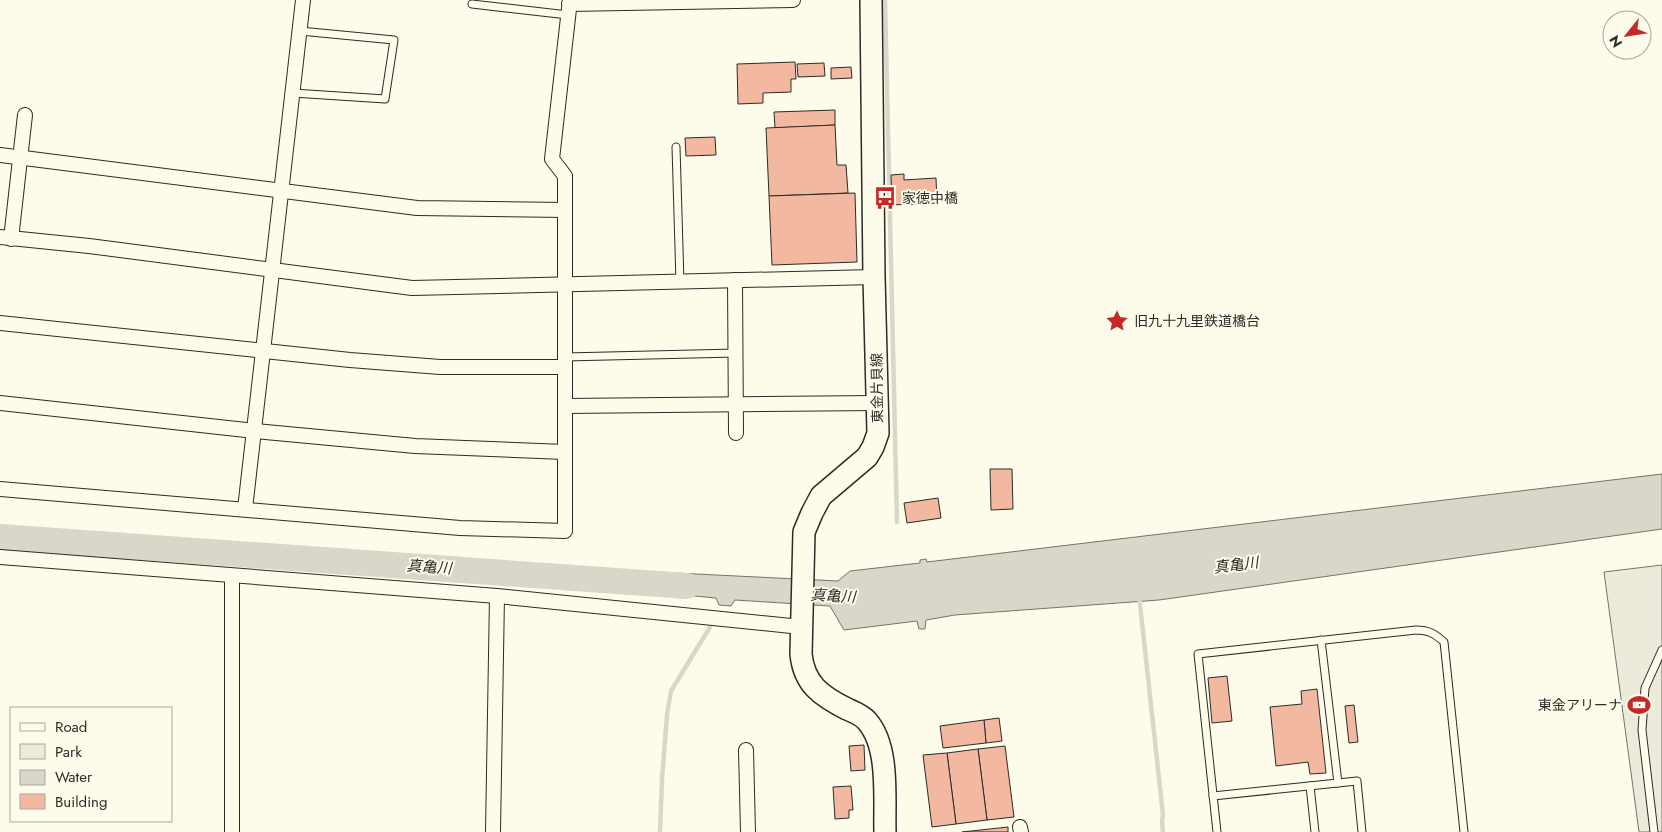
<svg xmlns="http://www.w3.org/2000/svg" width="1662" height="832" font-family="Jost,'Noto Sans JP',sans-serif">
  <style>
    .green { fill: #ecebdb; stroke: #74746e }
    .water { fill: #d8d7c9; stroke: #74746e }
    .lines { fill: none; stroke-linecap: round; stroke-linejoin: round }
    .stream { stroke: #d8d7c9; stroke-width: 4.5 }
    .river { stroke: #d8d7c9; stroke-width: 26 }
    .building { fill: #f2b8a0; stroke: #2b2b2b }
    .lane-casing { stroke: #2b2b2b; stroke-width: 9 }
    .street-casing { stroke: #2b2b2b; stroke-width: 16 }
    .primary-casing { stroke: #2b2b2b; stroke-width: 24 }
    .lane { stroke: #fdfbea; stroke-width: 7 }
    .street { stroke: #fdfbea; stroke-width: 14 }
    .primary { stroke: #fdfbea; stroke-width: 21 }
    .labels { text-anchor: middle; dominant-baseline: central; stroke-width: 4; stroke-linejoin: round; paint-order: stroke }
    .poi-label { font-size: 14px; fill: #2b2b2b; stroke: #fdfbea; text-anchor: start }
    .street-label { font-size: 14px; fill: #2b2b2b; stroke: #fdfbea }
    .water-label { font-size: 15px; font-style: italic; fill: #2b2b2b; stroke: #fdfbea }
  </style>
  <rect width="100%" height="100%" fill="#fdfbea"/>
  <!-- green -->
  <path class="green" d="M1662 565V832H1639L1604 572Z"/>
  <!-- water -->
  <path class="water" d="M1662 474V529L1159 600 955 615 926 620 925 629H919L917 621 844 630 830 606 735 600 731 606 719 605 716 598 652 592 655 572 838 581 850 571 920 563V560L926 559 927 562Z"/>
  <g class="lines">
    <!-- stream -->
    <g class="stream">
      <path d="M885 0 897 522"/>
      <path d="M1139 595 1163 815 1162 821 1163 832"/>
      <path d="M660 832 662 779 667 715 671 691 710 627"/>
    </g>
    <!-- river -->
    <path class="river" d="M0 537 687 586"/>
  </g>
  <!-- building -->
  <g class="building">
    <path d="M795 62 796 79H791V92L763 93V103L738 104 737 64Z"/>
    <path d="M824 63 825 76 798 77 797 64Z"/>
    <path d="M851 67 852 78 831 79V68Z"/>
    <path d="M835 110V125L775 128 774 112Z"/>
    <path d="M835 125 837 165H846L848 193 769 196 766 128Z"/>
    <path d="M715 137 716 155 686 156 685 138Z"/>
    <path d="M904 174V180L936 178 937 203 892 205 891 175Z"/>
    <path d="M855 193 857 262 772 265 769 196Z"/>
    <path d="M990 469H1012L1013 509 991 510Z"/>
    <path d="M938 498 941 518 907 523 904 503Z"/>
    <path d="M1227 676 1232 721 1212 723 1208 678Z"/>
    <path d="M1317 689 1326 773 1310 774 1308 762 1276 766 1270 707 1302 704 1301 691Z"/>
    <path d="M1354 705 1358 742 1349 743 1345 706Z"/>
    <path d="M999 718 1002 741 986 743 984 720Z"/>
    <path d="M984 720 986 743 943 748 940 726Z"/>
    <path d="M864 745 865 770 851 771 849 746Z"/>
    <path d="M1005 746 1014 817 987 820 978 749Z"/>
    <path d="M978 749 987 820 956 824 947 753Z"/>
    <path d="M947 753 956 824 932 827 923 755Z"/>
    <path d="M851 786 853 810H849V818L835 819 833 787Z"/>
    <path d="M1008 827V832H962Z"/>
  </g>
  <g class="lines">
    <defs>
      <g id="lane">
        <path d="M472 4 568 15"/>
        <path d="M293 93 385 99 394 40 300 31"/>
        <path d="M676 147 680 282"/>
        <path d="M565 357 736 353"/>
        <path d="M1321 640 1338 783"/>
        <path d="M1310 786 1315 832"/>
        <path d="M1213 796 1357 781 1362 832"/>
        <path d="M1217 832 1198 654 1416 630C1429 630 1435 634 1444 642L1464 832"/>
        <path d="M1654 832 1642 730 1645 688 1662 650"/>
      </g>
      <g id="street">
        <path d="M569 4 793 0"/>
        <path d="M0 155 417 208 565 210"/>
        <path d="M0 237 89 246 412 288 874 277"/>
        <path d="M11 239 25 115"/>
        <path d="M735 280 736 433"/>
        <path d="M0 323 350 360 440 367H565"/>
        <path d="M0 403 255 431 415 446 565 452"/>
        <path d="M565 406 878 403"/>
        <path d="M0 489 460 528 565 531V176L552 159 570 0"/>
        <path d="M245 509 303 0"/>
        <path d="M0 557 497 596 801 627"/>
        <path d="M746 750 748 832"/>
        <path d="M1020 827 1021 832"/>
        <path d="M232 832V576"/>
        <path d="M493 832 497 596"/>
      </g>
      <path id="primary" d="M871 0 874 277 878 433 873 447 867 457 821 496 812 513 804 532 801 654C804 684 821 696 847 709 854 712 862 715 867 721 890 747 884 799 885 832"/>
    </defs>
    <!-- lane casing -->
    <use href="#lane" class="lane-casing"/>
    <!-- street casing -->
    <use href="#street" class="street-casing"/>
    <!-- primary casing -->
    <use href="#primary" class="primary-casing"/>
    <!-- lane -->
    <use href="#lane" class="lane"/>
    <!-- street -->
    <use href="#street" class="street"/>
    <!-- primary -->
    <use href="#primary" class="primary"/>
  </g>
  <!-- icons -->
  <defs>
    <symbol id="bus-bare" viewBox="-9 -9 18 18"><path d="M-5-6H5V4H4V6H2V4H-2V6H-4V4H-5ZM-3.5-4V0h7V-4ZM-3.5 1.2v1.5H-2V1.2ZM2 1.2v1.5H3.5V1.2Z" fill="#c62828" stroke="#fdfbea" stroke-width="2.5" paint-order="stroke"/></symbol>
    <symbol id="sight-bare" viewBox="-9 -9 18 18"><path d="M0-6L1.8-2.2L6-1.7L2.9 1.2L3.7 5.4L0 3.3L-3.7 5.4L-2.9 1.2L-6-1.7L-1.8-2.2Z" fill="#c62828" stroke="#fdfbea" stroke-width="2.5" paint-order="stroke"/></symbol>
    <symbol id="stadium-bare" viewBox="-9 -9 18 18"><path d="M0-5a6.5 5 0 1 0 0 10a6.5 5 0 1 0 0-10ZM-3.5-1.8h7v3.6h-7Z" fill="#c62828" stroke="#fdfbea" stroke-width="2.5" paint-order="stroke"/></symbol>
  </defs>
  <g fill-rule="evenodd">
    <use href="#bus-bare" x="869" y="182" width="32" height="32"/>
    <use href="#sight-bare" x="1101" y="305" width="32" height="32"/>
    <use href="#stadium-bare" x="1623" y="689" width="32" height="32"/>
  </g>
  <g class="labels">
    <!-- poi labels -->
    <g class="poi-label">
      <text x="902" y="198">家徳中橋</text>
      <text x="1134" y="321">旧九十九里鉄道橋台</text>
      <text x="1622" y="705" text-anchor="end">東金アリーナ</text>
    </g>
    <!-- street labels -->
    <g class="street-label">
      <text transform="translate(877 388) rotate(-91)">東金片貝線</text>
    </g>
    <!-- water labels -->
    <g class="water-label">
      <text transform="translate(1236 565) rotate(-7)">真亀川</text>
      <text transform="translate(429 567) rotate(4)">真亀川</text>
      <text transform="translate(833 596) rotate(3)">真亀川</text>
    </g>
  </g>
  <!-- legend -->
  <rect x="10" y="707" width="162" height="115" fill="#fdfbea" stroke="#a9a89e"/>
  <rect x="20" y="723" width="25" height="8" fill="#fdfbea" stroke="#a9a89e"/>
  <text x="55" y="732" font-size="15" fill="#2b2b2b">Road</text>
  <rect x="20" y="744" width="25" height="15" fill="#ecebdb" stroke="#a9a89e"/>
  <text x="55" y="757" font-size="15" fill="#2b2b2b">Park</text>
  <rect x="20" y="770" width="25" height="15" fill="#d8d7c9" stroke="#a9a89e"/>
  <text x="55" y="782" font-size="15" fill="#2b2b2b">Water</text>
  <rect x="20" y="794" width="25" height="15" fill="#f2b8a0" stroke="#a9a89e"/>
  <text x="55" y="807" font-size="15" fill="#2b2b2b">Building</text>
  <!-- north arrow -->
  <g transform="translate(1627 35) rotate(240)"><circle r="24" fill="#fdfbea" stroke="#a9a89e"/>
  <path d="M0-4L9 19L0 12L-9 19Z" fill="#c62828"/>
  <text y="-8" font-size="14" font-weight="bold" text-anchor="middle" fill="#2b2b2b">N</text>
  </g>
</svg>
